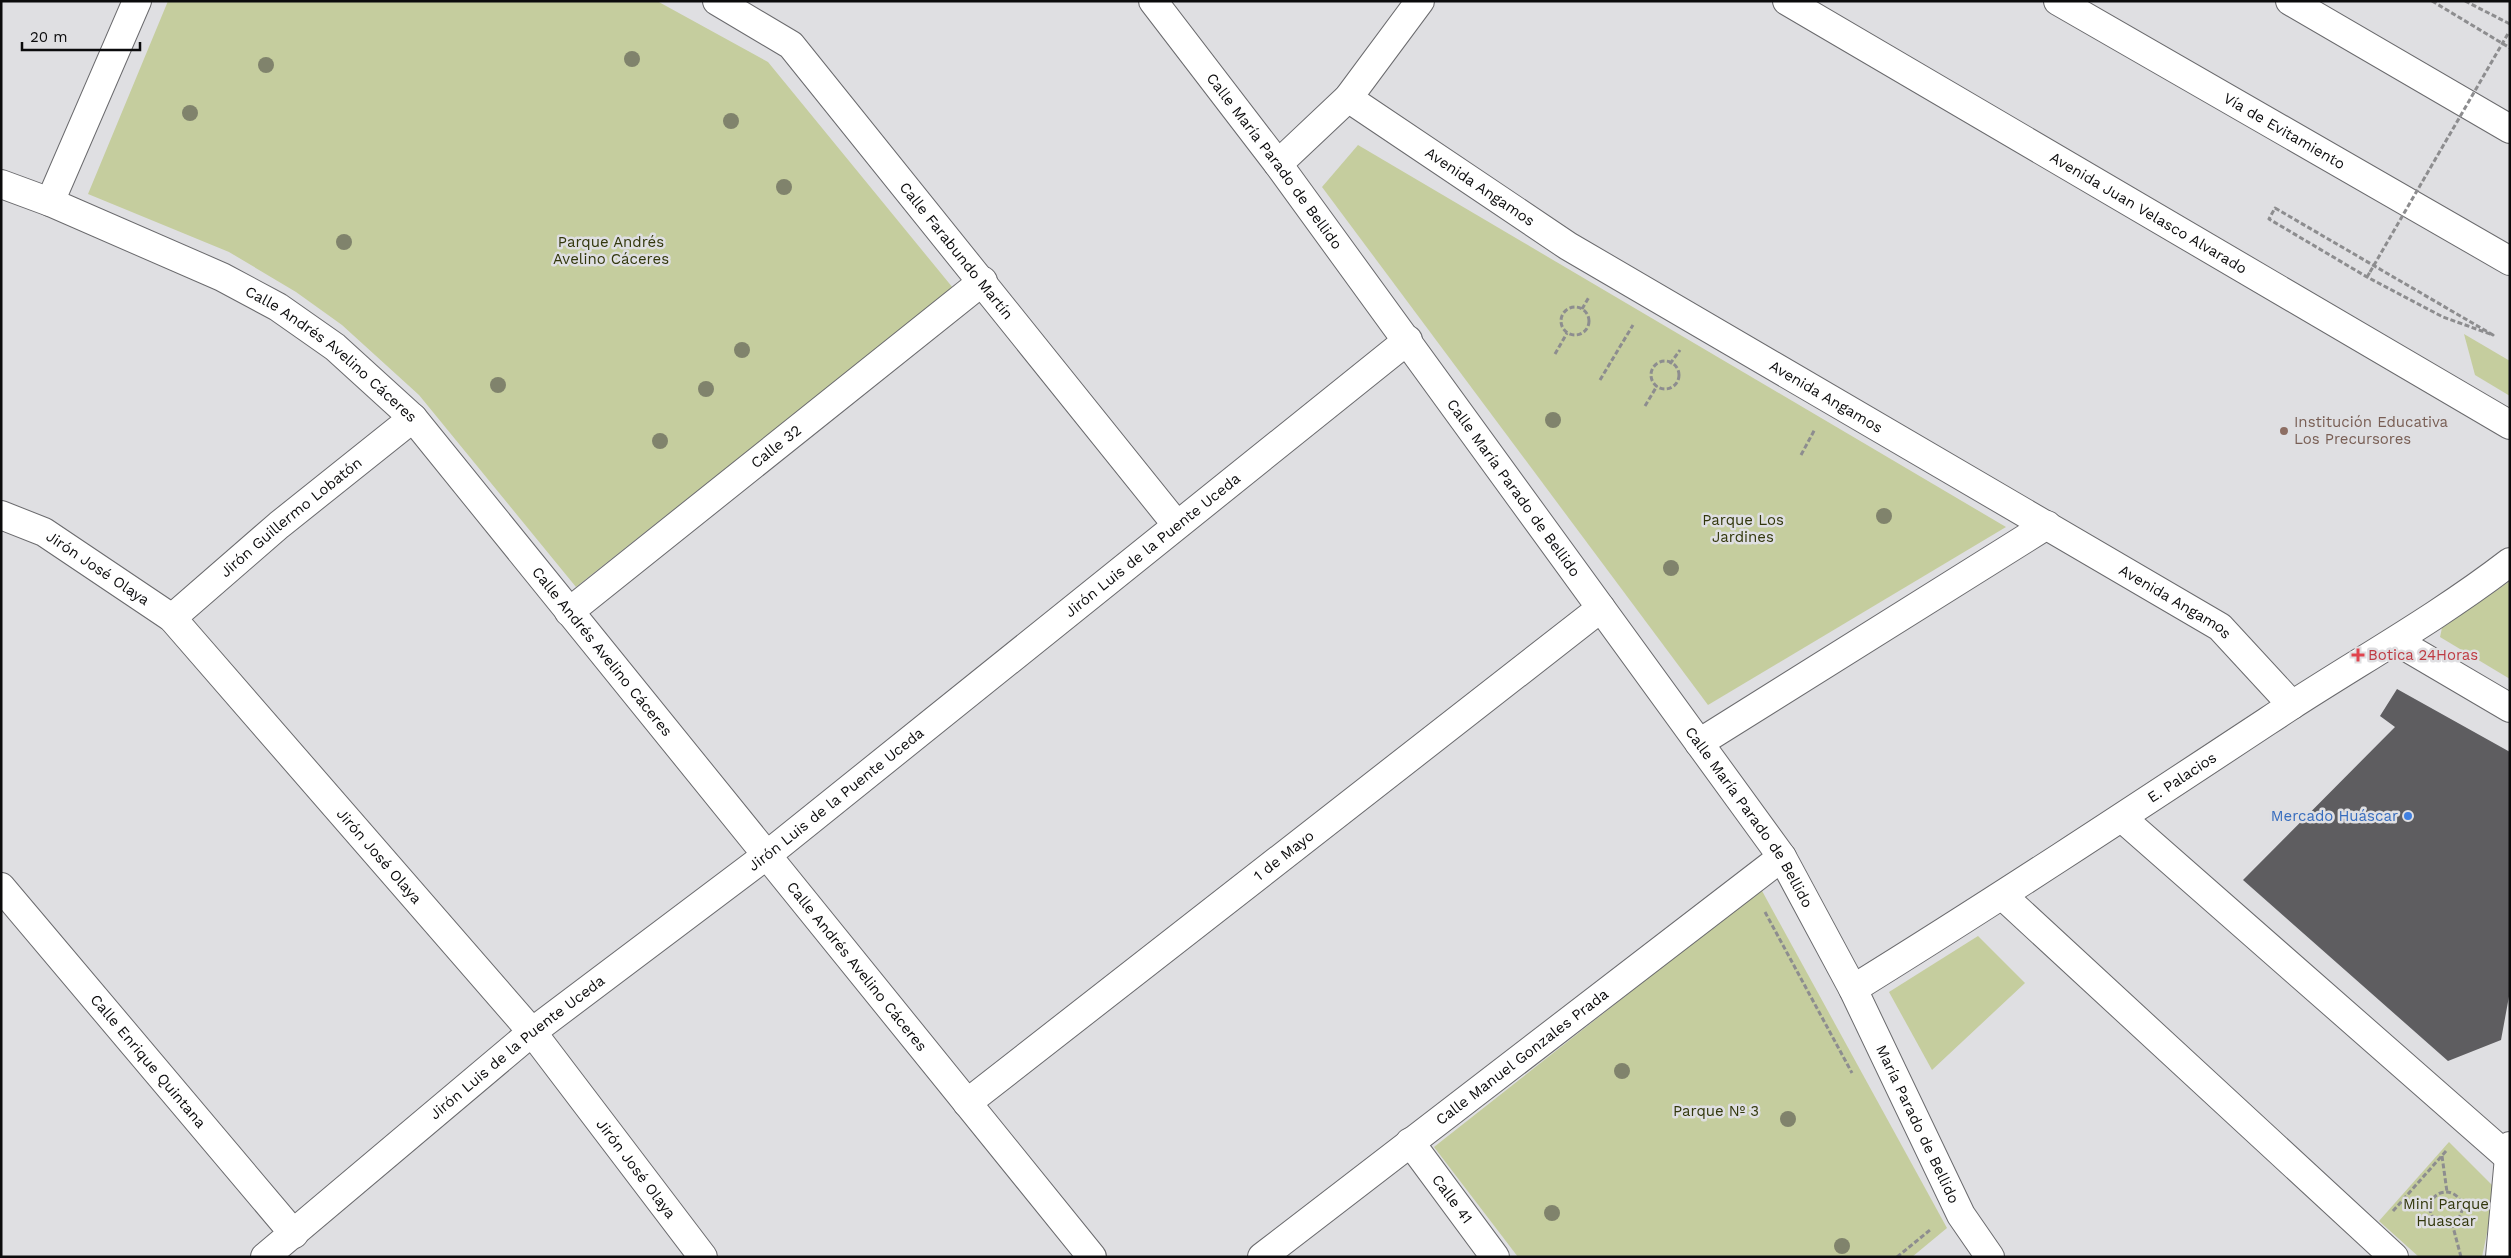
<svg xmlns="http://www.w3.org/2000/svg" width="2511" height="1258" font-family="'Work Sans',sans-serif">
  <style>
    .green { fill: #c5cd9e }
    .building { fill: #5e5d60 }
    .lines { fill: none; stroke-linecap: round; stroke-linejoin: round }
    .minor-casing { stroke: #6a6a6d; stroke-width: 30 }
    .highway-casing { stroke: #6a6a6d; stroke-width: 30 }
    .path { stroke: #8d8d8f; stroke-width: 3; stroke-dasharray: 5 2.5; stroke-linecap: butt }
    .minor { stroke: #fff; stroke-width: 28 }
    .highway { stroke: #fff; stroke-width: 28 }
    .path-bridge { stroke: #8d8d8f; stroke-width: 3; stroke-dasharray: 5 2.5; stroke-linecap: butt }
    .tree { fill: #80836c }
    .education-dot { fill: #8d6e63; stroke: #dfdfe2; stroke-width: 2 }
    .health-dot { fill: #e0444e; stroke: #dfdfe2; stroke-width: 2 }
    .shop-dot { fill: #3f7fe0; stroke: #dfdfe2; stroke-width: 2 }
    .labels { text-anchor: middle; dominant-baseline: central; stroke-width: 5; stroke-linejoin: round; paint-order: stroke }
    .street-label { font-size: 15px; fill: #0b0b0c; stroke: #dfdfe2 }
    .park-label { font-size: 15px; fill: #32370c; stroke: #dfdfe2 }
    .education-label { font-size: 15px; fill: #785e54; stroke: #dfdfe2; text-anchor: start }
    .health-label { font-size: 15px; fill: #be3a42; stroke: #dfdfe2; text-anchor: start }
    .shop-label { font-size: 15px; fill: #366cbe; stroke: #dfdfe2; text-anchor: end }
  </style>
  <rect width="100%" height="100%" fill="#dfdfe2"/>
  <!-- green -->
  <g class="green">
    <path d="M168 1H657L768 62 953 288 576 587 419 395 342 325 296 292 229 252 88 194Z"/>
    <path d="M1358 145 2006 527 1708 705 1322 187Z"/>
    <path d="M2464 334 2510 361V396L2475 375Z"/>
    <path d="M2510 581V679L2440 637 2442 628Z"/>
    <path d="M1761 889 1947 1228 1912 1257H1518L1434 1147Z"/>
    <path d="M1978 936 2025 983 1932 1070 1889 992Z"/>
    <path d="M2449 1142 2496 1189 2482 1257H2419L2379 1221Z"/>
  </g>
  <!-- building -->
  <path class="building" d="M2397 689 2510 752V991L2501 1040 2448 1061 2243 880 2395 727 2380 716Z"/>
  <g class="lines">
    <defs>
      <g id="minor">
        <path id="s1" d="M717 1 791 45 1176 524"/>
        <path id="s2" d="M1153 1 1278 164 1782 857 1853 989 1961 1215 1990 1257"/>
        <path id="s3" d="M1787 1 2510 425"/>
        <path id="s4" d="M1348 98 1568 246 2220 627 2292 705"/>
        <path d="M1278 164 1348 98 1420 1"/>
        <path id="s5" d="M1 184 50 202 222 277 278 307 335 347 413 418 1092 1257"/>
        <path d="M50 202 137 1"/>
        <path id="s6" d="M1 515 44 532 172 618 532 1032 703 1257"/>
        <path id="s7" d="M569 612 983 281"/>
        <path id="s8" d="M172 618 279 525 413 418"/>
        <path d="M2396 641 2510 708"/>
        <path d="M1699 743 2047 525"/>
        <path d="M2122 818 2508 1157"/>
        <path id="s9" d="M1 887 294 1234"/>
        <path d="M2003 896 2394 1257"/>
        <path id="s10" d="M1853 989C2000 898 2145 802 2289 707 2363 659 2440 616 2510 562"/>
        <path id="s11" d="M967 1103 1601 608"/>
        <path id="s12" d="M1410 1142 1495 1257"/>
        <path id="s13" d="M265 1257 532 1032 767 855 1408 340"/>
        <path id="s14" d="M1262 1257 1782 857"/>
        <path d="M2500 1257 2510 1146"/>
      </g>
      <g id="highway">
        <path id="s15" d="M2058 1 2510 261"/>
        <path d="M2290 1 2510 129"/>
      </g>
    </defs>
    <!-- minor casing -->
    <use href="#minor" class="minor-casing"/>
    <!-- highway casing -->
    <use href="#highway" class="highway-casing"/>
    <!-- path -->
    <g class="path">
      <path d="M2432 1 2510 48"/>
      <path d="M2465 1 2510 24"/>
      <path d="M2509 32H2510"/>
      <path d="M2275 208 2493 335 2443 317 2367 277 2269 219Z"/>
      <path d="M2367 277 2370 272"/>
      <circle cx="1575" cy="321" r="14"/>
      <path d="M1582 309 1589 297"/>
      <path d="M1555 354 1567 333"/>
      <circle cx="1665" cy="375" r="14"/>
      <path d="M1670 364 1680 350"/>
      <path d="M1600 380 1633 325"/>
      <path d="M1645 406 1657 386"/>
      <path d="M1801 455 1815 429"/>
      <path d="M1765 912 1852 1073"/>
      <path d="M2442 1156 2447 1192"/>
      <circle cx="2446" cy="1208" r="16"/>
      <path d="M2393 1211 2447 1150"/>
      <path d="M2452 1223 2461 1257"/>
      <path d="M1897 1257 1930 1230"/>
    </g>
    <!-- minor -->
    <use href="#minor" class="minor"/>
    <!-- highway -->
    <use href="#highway" class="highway"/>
    <!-- path-bridge -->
    <path class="path-bridge" d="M2370 272 2509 32"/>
  </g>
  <!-- trees -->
  <g class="tree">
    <circle cx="632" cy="59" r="8"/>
    <circle cx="266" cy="65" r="8"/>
    <circle cx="190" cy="113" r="8"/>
    <circle cx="731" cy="121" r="8"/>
    <circle cx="784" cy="187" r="8"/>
    <circle cx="344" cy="242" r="8"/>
    <circle cx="742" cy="350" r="8"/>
    <circle cx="498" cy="385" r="8"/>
    <circle cx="706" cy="389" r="8"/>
    <circle cx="1553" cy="420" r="8"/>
    <circle cx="660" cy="441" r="8"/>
    <circle cx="1884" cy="516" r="8"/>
    <circle cx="1671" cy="568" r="8"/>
    <circle cx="1622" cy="1071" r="8"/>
    <circle cx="1788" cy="1119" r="8"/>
    <circle cx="1552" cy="1213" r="8"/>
    <circle cx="1842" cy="1246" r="8"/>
  </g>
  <!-- markers -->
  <circle class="education-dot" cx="2284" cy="431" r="5"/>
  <path class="health-dot" d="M2355.5 647.5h5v5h5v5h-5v5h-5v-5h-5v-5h5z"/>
  <circle class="shop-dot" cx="2408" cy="816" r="5"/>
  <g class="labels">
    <!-- street labels -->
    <g class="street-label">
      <text stroke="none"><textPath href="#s15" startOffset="261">Vía de Evitamiento</textPath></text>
      <text stroke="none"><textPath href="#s2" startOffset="201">Calle María Parado de Bellido</textPath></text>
      <text stroke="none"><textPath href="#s4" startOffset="159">Avenida Angamos</textPath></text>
      <text stroke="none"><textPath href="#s3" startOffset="419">Avenida Juan Velasco Alvarado</textPath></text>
      <text stroke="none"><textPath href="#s1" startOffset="350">Calle Farabundo Martín</textPath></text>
      <text stroke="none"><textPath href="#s5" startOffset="374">Calle Andrés Avelino Cáceres</textPath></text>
      <text stroke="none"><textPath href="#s4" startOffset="564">Avenida Angamos</textPath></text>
      <text stroke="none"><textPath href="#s7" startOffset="265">Calle 32</textPath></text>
      <text stroke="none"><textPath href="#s2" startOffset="606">Calle María Parado de Bellido</textPath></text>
      <text stroke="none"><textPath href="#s8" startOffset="156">Jirón Guillermo Lobatón</textPath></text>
      <text stroke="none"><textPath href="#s13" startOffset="1138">Jirón Luis de la Puente Uceda</textPath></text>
      <text stroke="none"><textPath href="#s6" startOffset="111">Jirón José Olaya</textPath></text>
      <text stroke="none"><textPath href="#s4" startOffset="969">Avenida Angamos</textPath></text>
      <text stroke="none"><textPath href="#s5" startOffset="779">Calle Andrés Avelino Cáceres</textPath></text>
      <text stroke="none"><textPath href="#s10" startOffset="391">E. Palacios</textPath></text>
      <text stroke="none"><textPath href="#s13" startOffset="732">Jirón Luis de la Puente Uceda</textPath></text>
      <text stroke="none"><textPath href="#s2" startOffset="1011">Calle María Parado de Bellido</textPath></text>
      <text stroke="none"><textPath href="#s11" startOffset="402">1 de Mayo</textPath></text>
      <text stroke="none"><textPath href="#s6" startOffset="516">Jirón José Olaya</textPath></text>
      <text stroke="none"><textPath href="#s5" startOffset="1184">Calle Andrés Avelino Cáceres</textPath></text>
      <text stroke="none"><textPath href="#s13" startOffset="328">Jirón Luis de la Puente Uceda</textPath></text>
      <text stroke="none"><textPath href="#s14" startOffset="328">Calle Manuel Gonzales Prada</textPath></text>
      <text stroke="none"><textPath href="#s9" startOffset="228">Calle Enrique Quintana</textPath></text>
      <text stroke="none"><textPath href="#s2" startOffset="1362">María Parado de Bellido</textPath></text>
      <text stroke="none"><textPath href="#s6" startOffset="921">Jirón José Olaya</textPath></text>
      <text stroke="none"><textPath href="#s12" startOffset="71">Calle 41</textPath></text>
    </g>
    <!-- park labels -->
    <g class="park-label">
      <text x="611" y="242">Parque Andrés<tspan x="611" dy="17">Avelino Cáceres</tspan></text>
      <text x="1743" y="520">Parque Los<tspan x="1743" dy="17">Jardines</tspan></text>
      <text x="1716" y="1111">Parque Nº 3</text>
      <text x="2446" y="1204">Mini Parque<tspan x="2446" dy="17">Huascar</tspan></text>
    </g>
    <!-- education labels -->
    <g class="education-label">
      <text x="2294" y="422">Institución Educativa<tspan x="2294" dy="17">Los Precursores</tspan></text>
    </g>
    <!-- health labels -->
    <g class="health-label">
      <text x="2368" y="655">Botica 24Horas</text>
    </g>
    <!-- shop labels -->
    <g class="shop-label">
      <text x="2398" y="816">Mercado Huáscar</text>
    </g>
  </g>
  <!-- border -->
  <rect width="2511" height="1258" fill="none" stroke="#0b0b0c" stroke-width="5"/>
  <!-- scale -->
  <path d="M22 42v8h118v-8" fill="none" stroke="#0b0b0c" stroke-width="2.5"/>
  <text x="30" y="42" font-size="15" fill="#0b0b0c" stroke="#dfdfe2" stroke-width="4" paint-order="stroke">20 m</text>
</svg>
